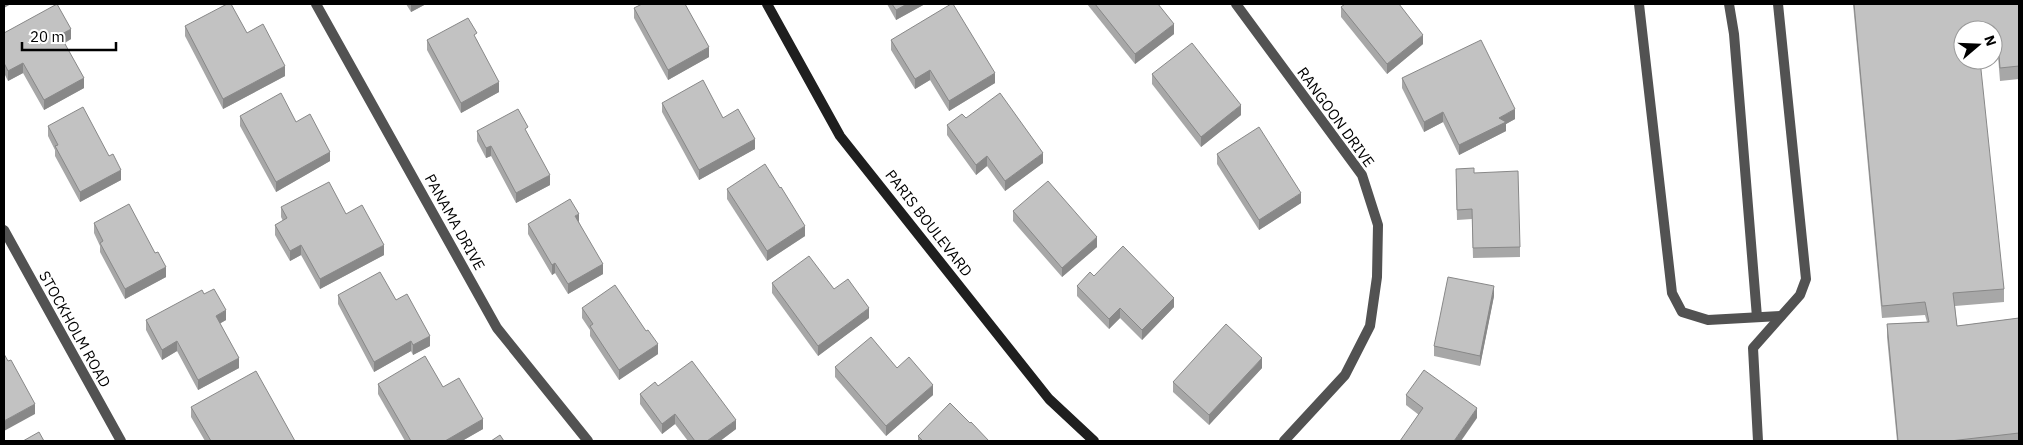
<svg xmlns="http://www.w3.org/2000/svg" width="2023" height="445" font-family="'IBM Plex Sans',sans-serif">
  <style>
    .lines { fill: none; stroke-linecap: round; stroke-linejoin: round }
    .lane { stroke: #525252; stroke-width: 10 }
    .street { stroke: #525252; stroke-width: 10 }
    .secondary { stroke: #1f1f1f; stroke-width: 10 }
    .wall { fill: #a7a7a7 }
    .shaded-wall { fill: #888 }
    .building { fill: #c2c2c2; stroke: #888 }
    .labels { text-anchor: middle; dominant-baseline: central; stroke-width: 5; stroke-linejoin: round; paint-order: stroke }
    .street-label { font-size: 15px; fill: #000; stroke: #fff }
  </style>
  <rect width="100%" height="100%" fill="#fff"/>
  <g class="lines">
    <!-- lane -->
    <g class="lane">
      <path d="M1639 4 1672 293 1682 312 1708 320 1781 316"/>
      <path d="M1729 4 1734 34 1757 317"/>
      <path d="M1758 441 1753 348 1800 295 1806 279 1778 4"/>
    </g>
    <!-- street -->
    <g class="street">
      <path d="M316 4 497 328 588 441"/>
      <path d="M1236 4 1362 175 1378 225 1377 277 1370 326 1345 375 1284 441"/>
      <path d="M4 230 121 441"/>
    </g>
    <!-- secondary -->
    <path class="secondary" d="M767 4 840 136 1049 399 1094 441"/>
  </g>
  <!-- wall -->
  <g class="wall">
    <path d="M406 4H426L411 12Z"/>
    <path d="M887 4H925L896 20Z"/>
    <path d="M1087 4H1158L1174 34 1135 64Z"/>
    <path d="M1853 4H2019V79L2000 81 1998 56H1993V30H1963L2004 289V302L1955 306 1957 326 2019 318V441H1897L1887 337V324L1927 322 1925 315 1882 318Z"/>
    <path d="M1341 7 1423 44 1387 74 1341 17Z"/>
    <path d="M634 8 709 57 668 80 634 18Z"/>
    <path d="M185 26 247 33 285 76 223 109 185 36Z"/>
    <path d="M4 33 71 39 65 43 84 88 44 110 23 73 8 81 4 73Z"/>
    <path d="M427 40H477L499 92 461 113 427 50Z"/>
    <path d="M891 40 995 83 949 111 930 80 915 89 891 50Z"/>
    <path d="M1152 74 1241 115 1201 147 1152 84Z"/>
    <path d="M1402 78 1515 119 1506 124V131L1459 155 1443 122 1424 132 1402 88Z"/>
    <path d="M662 103 723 118 755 149 699 180 662 112Z"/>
    <path d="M240 116 296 122 330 161 276 192 240 126Z"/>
    <path d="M966 118 1043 163 1005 191 987 166 976 175 947 135V125Z"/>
    <path d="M48 126 121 180 80 202 55 156V150L48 136Z"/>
    <path d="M477 131 528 134 550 185 516 203 491 156 486 158 477 141Z"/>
    <path d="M1217 154 1301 203 1259 230 1217 164Z"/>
    <path d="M1474 173 1520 247V257L1473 258 1472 219 1457 220 1456 179Z"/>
    <path d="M727 189 805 236 767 261 727 199Z"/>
    <path d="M281 207 346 214 384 255 320 289 301 255 290 261 275 235V225L283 221 281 217Z"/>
    <path d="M1013 211 1097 247 1062 277 1013 221Z"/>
    <path d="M579 222 603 274 568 294 555 273 552 275 528 234V224Z"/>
    <path d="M94 223 155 253 166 277 125 299 100 252V246L94 233Z"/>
    <path d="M772 283 834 289 869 318 818 356 772 293Z"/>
    <path d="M1077 286 1174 307 1142 340 1120 318 1109 329 1077 296Z"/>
    <path d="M204 294 226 320 220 323 239 368 198 390 177 351 162 360 146 330V320Z"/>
    <path d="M338 295 396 300 430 346 413 355 411 351 374 372 338 304Z"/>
    <path d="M1494 296 1480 366 1434 356V346Z"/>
    <path d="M582 308 658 354 619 380 590 336V330L582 318Z"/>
    <path d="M835 367 897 368 933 395 886 436 835 377Z"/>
    <path d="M1262 368 1209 425 1173 392V382Z"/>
    <path d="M378 384 443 387 483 429 462 441H405L378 394Z"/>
    <path d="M658 386 736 429 720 441H688L675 424 662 434 640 404V394Z"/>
    <path d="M1406 395 1477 418 1419 415 1406 405Z"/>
    <path d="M191 407 295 441H205L191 417Z"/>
    <path d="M918 436 989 441H918Z"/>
  </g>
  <!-- shaded-wall -->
  <g class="shaded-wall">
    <path d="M4 4H11L4 8Z"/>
    <path d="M411 4H426L411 12Z"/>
    <path d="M907 4H925L896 20V10Z"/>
    <path d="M1174 24V34L1135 64V54Z"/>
    <path d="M71 29V39L60 45V35Z"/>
    <path d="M1423 35V44L1387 74V64Z"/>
    <path d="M709 47V57L668 80V70Z"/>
    <path d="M23 63V73L8 81V71Z"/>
    <path d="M285 66V76L223 109V99Z"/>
    <path d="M930 70V80L915 89V79Z"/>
    <path d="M995 73V83L949 111V101Z"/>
    <path d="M84 78V88L44 110V100Z"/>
    <path d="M499 82V92L461 113V103Z"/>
    <path d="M1241 105V115L1201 147V137Z"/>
    <path d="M1515 109V119L1506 124V131L1459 155V145L1499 118Z"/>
    <path d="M1443 112V122L1424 132V122Z"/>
    <path d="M755 139V149L699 180V170Z"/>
    <path d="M491 146V156L486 158V148Z"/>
    <path d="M330 152V161L276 192V182Z"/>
    <path d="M1043 153V163L1005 191V181Z"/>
    <path d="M987 156V166L976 175V165Z"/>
    <path d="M121 170V180L80 202V192Z"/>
    <path d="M550 175V185L516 203V193Z"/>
    <path d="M1301 193V203L1259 230V220Z"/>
    <path d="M579 214V224L575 216Z"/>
    <path d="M805 226V236L767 261V251Z"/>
    <path d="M1097 237V247L1062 277V268Z"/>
    <path d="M301 245V255L290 261V251Z"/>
    <path d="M384 245V255L320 289V279Z"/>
    <path d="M555 263V273L552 275V265Z"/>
    <path d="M603 264V274L568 294V284Z"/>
    <path d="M166 267V277L125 299V289Z"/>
    <path d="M1494 286V296L1480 366V356Z"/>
    <path d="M1174 298V307L1142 340V330Z"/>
    <path d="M869 308V318L818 356V346Z"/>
    <path d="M1120 308V318L1109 329V319Z"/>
    <path d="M226 310V320L216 326V316Z"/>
    <path d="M430 336V346L413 355V345Z"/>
    <path d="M177 341V351L162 360V350Z"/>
    <path d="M411 341V351L374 372V362Z"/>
    <path d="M658 344V354L619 380V370Z"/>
    <path d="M239 358V368L198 390V380Z"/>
    <path d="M1262 358V368L1209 425V415Z"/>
    <path d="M933 385V395L886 436V426Z"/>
    <path d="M35 404V414L4 431V421Z"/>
    <path d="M1477 408V418L1461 441H1454Z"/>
    <path d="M675 414V424L662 434V424Z"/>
    <path d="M483 419V429L462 441H445Z"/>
    <path d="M736 420V429L720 441H707Z"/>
  </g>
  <!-- building -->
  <g class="building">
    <path d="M57 4 71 29 60 35 84 78 44 100 23 63 8 71 4 63V33Z"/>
    <path d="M227 4H231L247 33 263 24 285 66 223 99 185 26Z"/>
    <path d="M642 4H685L709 47 668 70 634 8Z"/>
    <path d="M892 4H907L896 10Z"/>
    <path d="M951 4H953L995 73 949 101 930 70 915 79 891 40Z"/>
    <path d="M1095 4H1158L1174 24 1135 54Z"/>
    <path d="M1345 4H1399L1423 35 1387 64 1341 7Z"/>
    <path d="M1854 4H2019V66L2000 68 1998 43H1993V30H1963V60H1980L2004 289 1953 293 1957 326 2019 318V433L1950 441H1898L1887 324 1929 322 1925 302 1882 306Z"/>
    <path d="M468 18 477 33 474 35 499 82 461 103 427 40Z"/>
    <path d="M1481 40 1515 109 1499 118 1506 122 1459 145 1443 112 1424 122 1402 78Z"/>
    <path d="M1192 43 1241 105 1201 137 1152 74Z"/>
    <path d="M703 80 723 118 738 109 755 139 699 170 662 103Z"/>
    <path d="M281 93 296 122 310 114 330 152 276 182 240 116Z"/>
    <path d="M1000 93 1043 153 1005 181 987 156 976 165 947 125 962 114 966 118Z"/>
    <path d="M83 107 109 156 113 154 121 170 80 192 55 146 58 145 48 126Z"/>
    <path d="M518 109 528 127 525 129 550 175 516 193 491 146 486 148 477 131Z"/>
    <path d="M1259 127 1301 193 1259 220 1217 154Z"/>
    <path d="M765 164 780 188 781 187 805 226 767 251 727 189Z"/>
    <path d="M1474 168V173L1518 171 1520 247 1473 248 1472 209 1457 210 1456 169Z"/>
    <path d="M1048 181 1097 237 1062 268 1013 211Z"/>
    <path d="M329 182 346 214 362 205 384 245 320 279 301 245 290 251 275 225 287 218 281 207Z"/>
    <path d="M570 199 579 214 575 216 603 264 568 284 555 263 552 265 528 224Z"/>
    <path d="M129 204 155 253 158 252 166 267 125 289 100 243 103 241 94 223Z"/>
    <path d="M1123 246 1174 298 1142 330 1120 308 1109 319 1077 286 1090 272 1094 276Z"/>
    <path d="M809 256 834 289 848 279 869 308 818 346 772 283Z"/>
    <path d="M380 272 396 300 407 294 430 336 413 345 411 341 374 362 338 295Z"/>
    <path d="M1448 277 1494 286 1480 356 1434 346Z"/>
    <path d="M615 285 646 331 648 330 658 344 619 370 590 326 593 324 582 308Z"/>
    <path d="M214 289 226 310 216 316 239 358 198 380 177 341 162 350 146 320 202 290 204 294Z"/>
    <path d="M1226 324 1262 358 1209 415 1173 382Z"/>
    <path d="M871 337 897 368 909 357 933 385 886 426 835 367Z"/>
    <path d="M4 354 8 361 11 360 35 404 4 421Z"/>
    <path d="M425 356 443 387 459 378 483 419 445 441H411L378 384Z"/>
    <path d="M692 361 736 420 707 441H695L675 414 662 424 640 394 655 382 658 386Z"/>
    <path d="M1424 370 1477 408 1454 441H1400L1423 408 1406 395Z"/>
    <path d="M256 371 295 441H211L191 407Z"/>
    <path d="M950 403 970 423 971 422 989 441H923L918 436Z"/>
    <path d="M39 432 44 441H23Z"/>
    <path d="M500 435 504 441H491Z"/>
  </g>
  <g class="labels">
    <!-- street labels -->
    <g class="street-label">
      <text transform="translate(1336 117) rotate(54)">RANGOON DRIVE</text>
      <text transform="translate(455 222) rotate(61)">PANAMA DRIVE</text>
      <text transform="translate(929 223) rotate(52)">PARIS BOULEVARD</text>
      <text transform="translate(75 329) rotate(61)">STOCKHOLM ROAD</text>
    </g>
  </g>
  <!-- border -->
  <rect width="2023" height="445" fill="none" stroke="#000000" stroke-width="10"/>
  <!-- north arrow -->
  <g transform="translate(1978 45) rotate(71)"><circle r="24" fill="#ffffff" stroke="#999999"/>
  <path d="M0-4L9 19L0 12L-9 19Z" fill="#000000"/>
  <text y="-8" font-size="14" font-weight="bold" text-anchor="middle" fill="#000000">N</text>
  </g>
  <!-- scale -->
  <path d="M22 42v8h94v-8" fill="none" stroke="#000000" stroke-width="2.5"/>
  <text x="30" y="42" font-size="15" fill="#000000" stroke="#ffffff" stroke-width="4" paint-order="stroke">20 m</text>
</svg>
